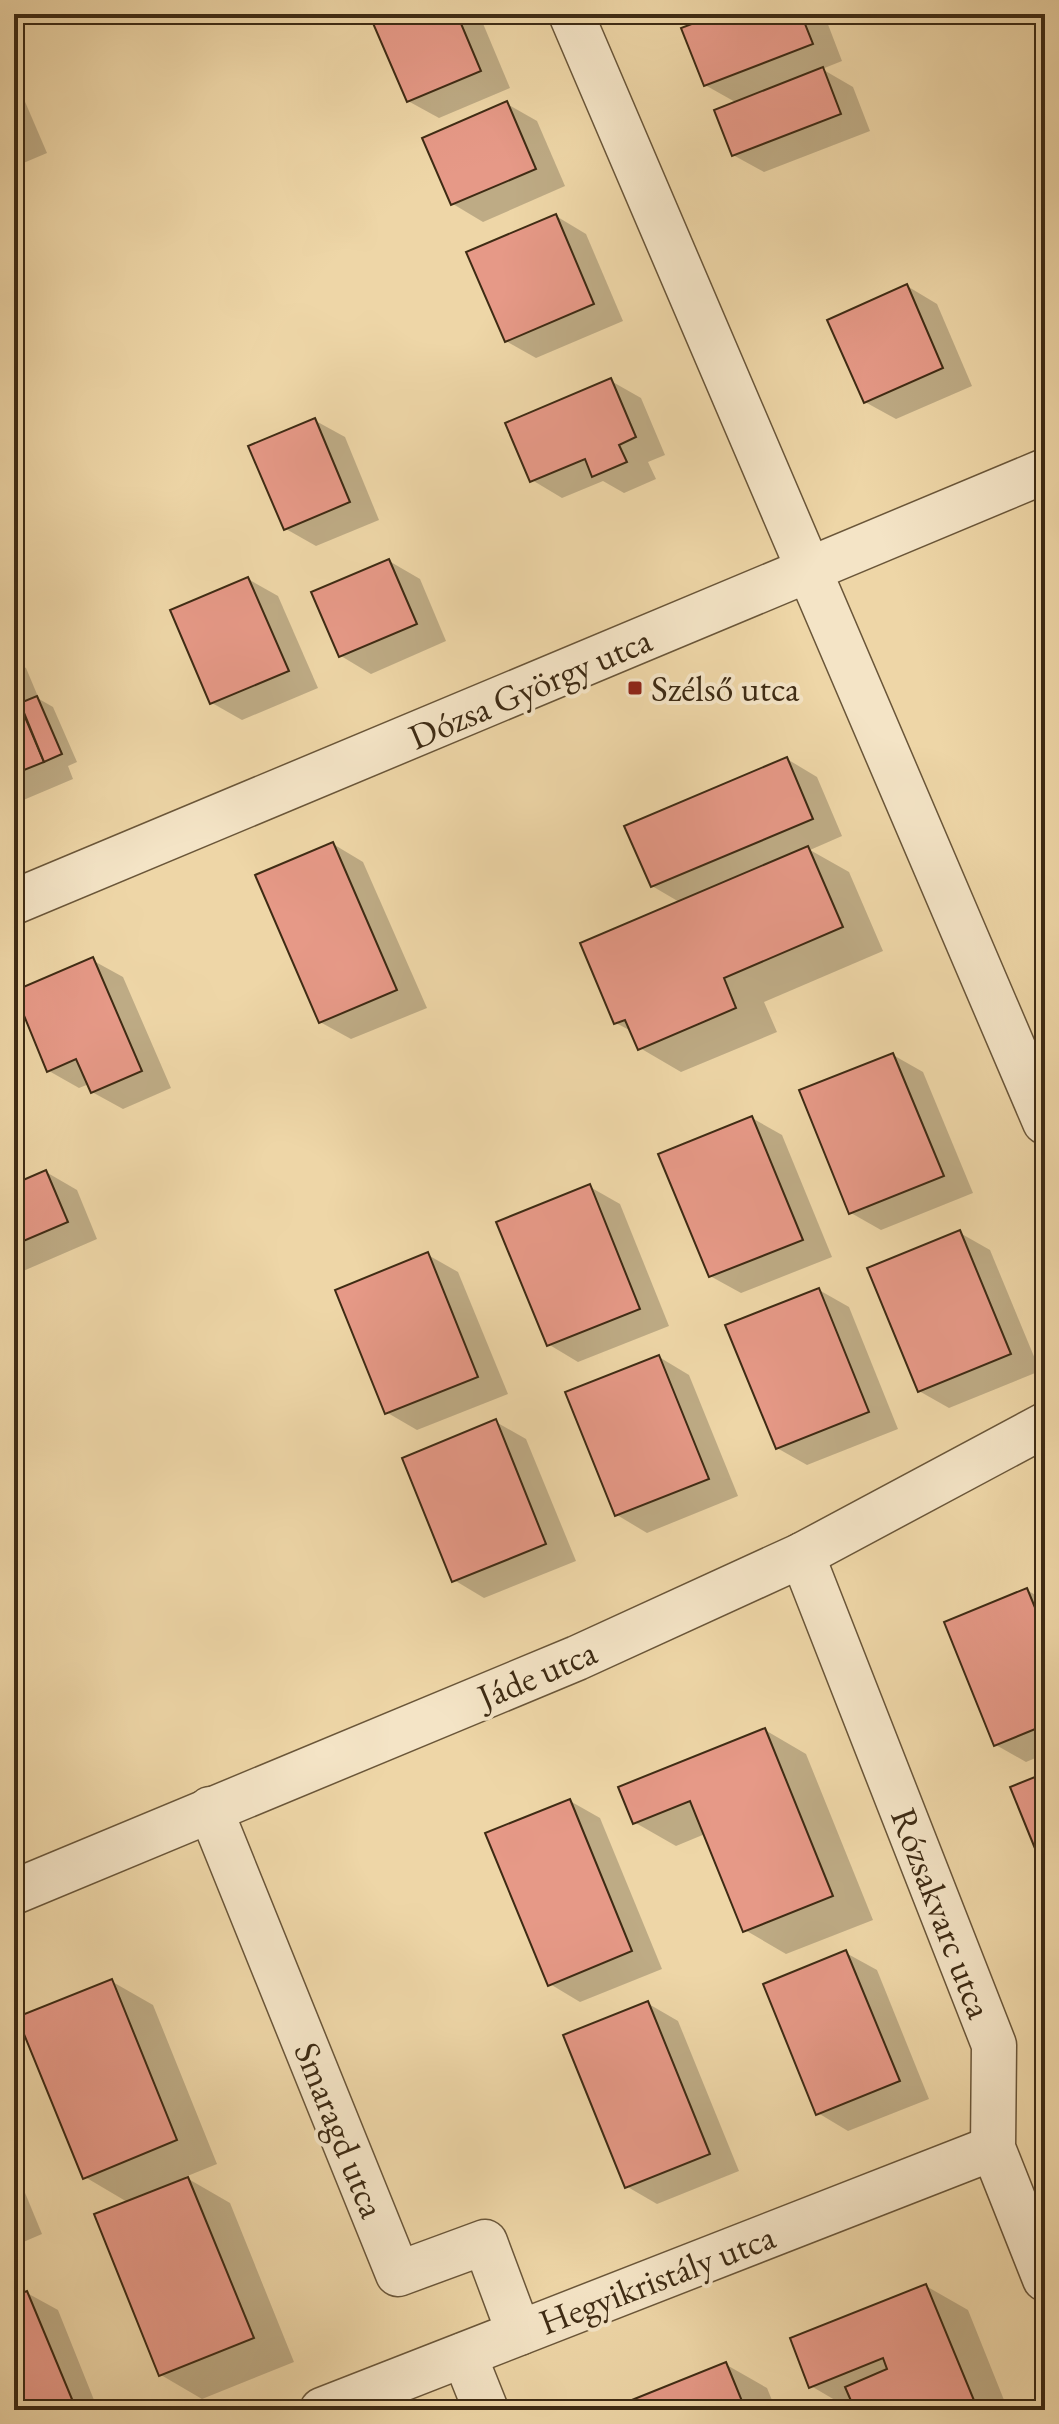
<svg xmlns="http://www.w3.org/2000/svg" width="1059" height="2424" font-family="'EB Garamond',serif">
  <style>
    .shadow { fill: #0003 }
    .building { fill: #e69987; stroke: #3e2b14; stroke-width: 2 }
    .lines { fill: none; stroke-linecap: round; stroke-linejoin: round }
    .minor-casing { stroke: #6a5639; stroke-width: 47 }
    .minor { stroke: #f4e4c6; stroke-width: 44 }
    .poi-dot { fill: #8f2418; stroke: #f4e4c6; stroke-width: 3 }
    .labels { text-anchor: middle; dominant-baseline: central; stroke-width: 8; stroke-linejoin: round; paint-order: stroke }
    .street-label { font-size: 36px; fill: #3e2b14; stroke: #f4e4c6 }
    .poi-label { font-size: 36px; fill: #3e2b14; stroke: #f4e4c6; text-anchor: start }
  </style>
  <rect width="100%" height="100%" fill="#eed6a7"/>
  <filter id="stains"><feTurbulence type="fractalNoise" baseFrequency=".0025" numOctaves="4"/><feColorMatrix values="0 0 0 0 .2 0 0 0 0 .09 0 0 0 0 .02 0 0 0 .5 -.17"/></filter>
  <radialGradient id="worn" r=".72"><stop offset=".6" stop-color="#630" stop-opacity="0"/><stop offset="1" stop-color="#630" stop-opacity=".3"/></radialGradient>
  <!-- shadow -->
  <g class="shadow">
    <path d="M371 14H479L510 88 439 118 408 101Z"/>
    <path d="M723 14H824L842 61 822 69 853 87 870 131 764 172 733 155 737 103 705 85Z"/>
    <path d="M14 76 47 153 14 167Z"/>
    <path d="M507 104 537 121 565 186 483 222 453 204Z"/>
    <path d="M1045 143V163L1038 146Z"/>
    <path d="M556 216 586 234 623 321 536 358 506 341Z"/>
    <path d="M1045 232V249L1039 234Z"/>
    <path d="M907 286 937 304 972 386 896 419 865 402Z"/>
    <path d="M611 381 641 398 665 455 648 462 656 479 624 493 603 481 562 498 532 480Z"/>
    <path d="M314 420 345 437 379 520 316 546 286 529Z"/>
    <path d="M389 561 420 579 446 641 371 674 341 656Z"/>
    <path d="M248 579 278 596 318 688 242 720 212 703Z"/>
    <path d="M14 661 26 668 39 699 53 707 77 762 68 766 73 779 14 804Z"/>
    <path d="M787 759 817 777 842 836 810 850 849 872 883 951 764 1002 777 1032 681 1072 640 1048 633 1032 616 1023 681 903 652 886Z"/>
    <path d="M333 844 363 862 427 1008 351 1039 320 1022Z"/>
    <path d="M92 960 123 977 171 1088 123 1109 92 1092 89 1084 79 1088 49 1071Z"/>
    <path d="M893 1055 923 1072 973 1193 881 1230 851 1213Z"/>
    <path d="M752 1118 782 1135 832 1257 741 1293 710 1276Z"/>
    <path d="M46 1172 77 1190 97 1239 14 1275V1186Z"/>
    <path d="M590 1187 620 1204 669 1326 578 1362 548 1344Z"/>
    <path d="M960 1233 990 1250 1040 1371 949 1408 919 1391Z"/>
    <path d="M428 1255 458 1272 508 1394 417 1430 386 1412Z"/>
    <path d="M819 1290 849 1307 898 1429 807 1465 777 1448Z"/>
    <path d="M659 1357 689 1375 738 1496 647 1533 617 1515Z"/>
    <path d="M496 1422 526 1439 576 1561 484 1598 454 1580Z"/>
    <path d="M1027 1590 1045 1601V1754L1026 1762 996 1745Z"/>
    <path d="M765 1730 806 1754 873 1920 786 1954 745 1930 705 1834 676 1846 634 1822Z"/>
    <path d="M570 1801 600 1818 662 1969 580 2002 550 1984Z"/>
    <path d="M846 1953 877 1970 929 2099 848 2131 818 2113Z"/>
    <path d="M111 1981 153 2005 217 2164 185 2177 230 2203 294 2362 202 2399 161 2375 129 2203 85 2177Z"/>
    <path d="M647 2003 678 2021 739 2171 657 2204 626 2186Z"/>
    <path d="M14 2166 42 2234 14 2246Z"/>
    <path d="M926 2286 968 2310 1008 2410H852L811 2386Z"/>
    <path d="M27 2293 58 2310 98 2410H14V2298Z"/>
    <path d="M725 2364 767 2388 776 2410H612Z"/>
  </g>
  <!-- building -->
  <g class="building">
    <path d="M369 14H457L481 71 407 102Z"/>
    <path d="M718 14H801L813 44 704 86 681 28Z"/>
    <path d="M823 67 841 114 732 156 714 110Z"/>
    <path d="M507 101 536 169 451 205 422 138Z"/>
    <path d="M556 214 594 304 505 342 466 252Z"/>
    <path d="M907 284 943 368 864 403 827 320Z"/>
    <path d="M611 378 636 437 619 445 627 462 592 477 585 459 530 482 505 423Z"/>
    <path d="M315 418 350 502 284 530 248 446Z"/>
    <path d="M389 559 417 624 339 657 311 592Z"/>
    <path d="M248 577 289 671 210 704 170 610Z"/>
    <path d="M14 691 44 762 14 774Z"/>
    <path d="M37 696 62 754 44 762 20 703Z"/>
    <path d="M787 757 813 819 651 887 624 826Z"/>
    <path d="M333 842 397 990 319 1023 255 875Z"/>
    <path d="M808 846 843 927 724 978 736 1008 638 1050 625 1020 614 1024 580 943Z"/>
    <path d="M93 957 142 1071 91 1093 76 1059 47 1072 14 991Z"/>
    <path d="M893 1053 944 1176 849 1214 799 1090Z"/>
    <path d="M752 1116 803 1240 709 1277 658 1154Z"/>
    <path d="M46 1170 68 1222 14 1245V1184Z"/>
    <path d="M590 1184 640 1309 547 1346 496 1222Z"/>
    <path d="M960 1230 1011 1354 918 1392 867 1268Z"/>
    <path d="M428 1252 478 1377 385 1414 335 1290Z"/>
    <path d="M819 1288 869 1412 776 1449 725 1325Z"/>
    <path d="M659 1355 709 1479 615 1516 565 1392Z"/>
    <path d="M496 1419 546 1544 452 1582 402 1458Z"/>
    <path d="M1027 1588 1045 1632V1725L994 1746 944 1622Z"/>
    <path d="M765 1728 833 1896 743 1932 690 1801 633 1824 618 1787Z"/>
    <path d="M1045 1773V1873L1010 1787Z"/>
    <path d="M570 1799 632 1951 548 1986 485 1833Z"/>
    <path d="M846 1950 900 2081 816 2115 763 1984Z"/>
    <path d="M112 1979 177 2140 83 2179 17 2017Z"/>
    <path d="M648 2001 710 2154 625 2188 563 2035Z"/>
    <path d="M188 2177 254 2338 159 2376 94 2214Z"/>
    <path d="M926 2284 978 2410H855L845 2387 887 2369 883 2358 809 2388 790 2338Z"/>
    <path d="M27 2291 74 2404 58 2410H14V2296Z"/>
    <path d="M726 2362 744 2406 735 2410H607Z"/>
  </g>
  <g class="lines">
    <defs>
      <g id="minor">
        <path d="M571 14 1045 1122"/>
        <path d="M14 902 1045 471"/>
        <path d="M802 1555 994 2045 993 2148 1045 2279"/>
        <path d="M210 1809 398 2274 485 2242 519 2333"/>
        <path d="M14 1892 577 1658 802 1555 1045 1425"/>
        <path d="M464 2355 486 2410"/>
        <path d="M322 2410 993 2148"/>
      </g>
    </defs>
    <!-- minor casing -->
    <use href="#minor" class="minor-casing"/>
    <!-- minor -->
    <use href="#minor" class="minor"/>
  </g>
  <!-- markers -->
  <rect class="poi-dot" x="627" y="680" width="16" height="16" rx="4"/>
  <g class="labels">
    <!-- street labels -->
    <g class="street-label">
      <text transform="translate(530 688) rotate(-23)">Dózsa György utca</text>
      <text transform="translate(537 1674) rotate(-23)">Jáde utca</text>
      <text transform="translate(942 1913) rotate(69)">Rózsakvarc utca</text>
      <text transform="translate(340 2130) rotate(68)">Smaragd utca</text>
      <text transform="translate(657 2279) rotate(-21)">Hegyikristály utca</text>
    </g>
    <!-- poi labels -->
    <g class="poi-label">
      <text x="651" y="688">Szélső utca</text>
    </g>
  </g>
  <!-- margin -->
  <rect width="1059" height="2424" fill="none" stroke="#eed6a7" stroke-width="48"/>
  <rect x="16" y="16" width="1027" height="2392" fill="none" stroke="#3e2b14" stroke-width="4"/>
  <rect x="24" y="24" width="1011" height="2376" fill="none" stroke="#3e2b14" stroke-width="2"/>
  <rect width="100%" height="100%" filter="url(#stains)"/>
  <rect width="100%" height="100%" fill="url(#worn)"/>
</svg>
